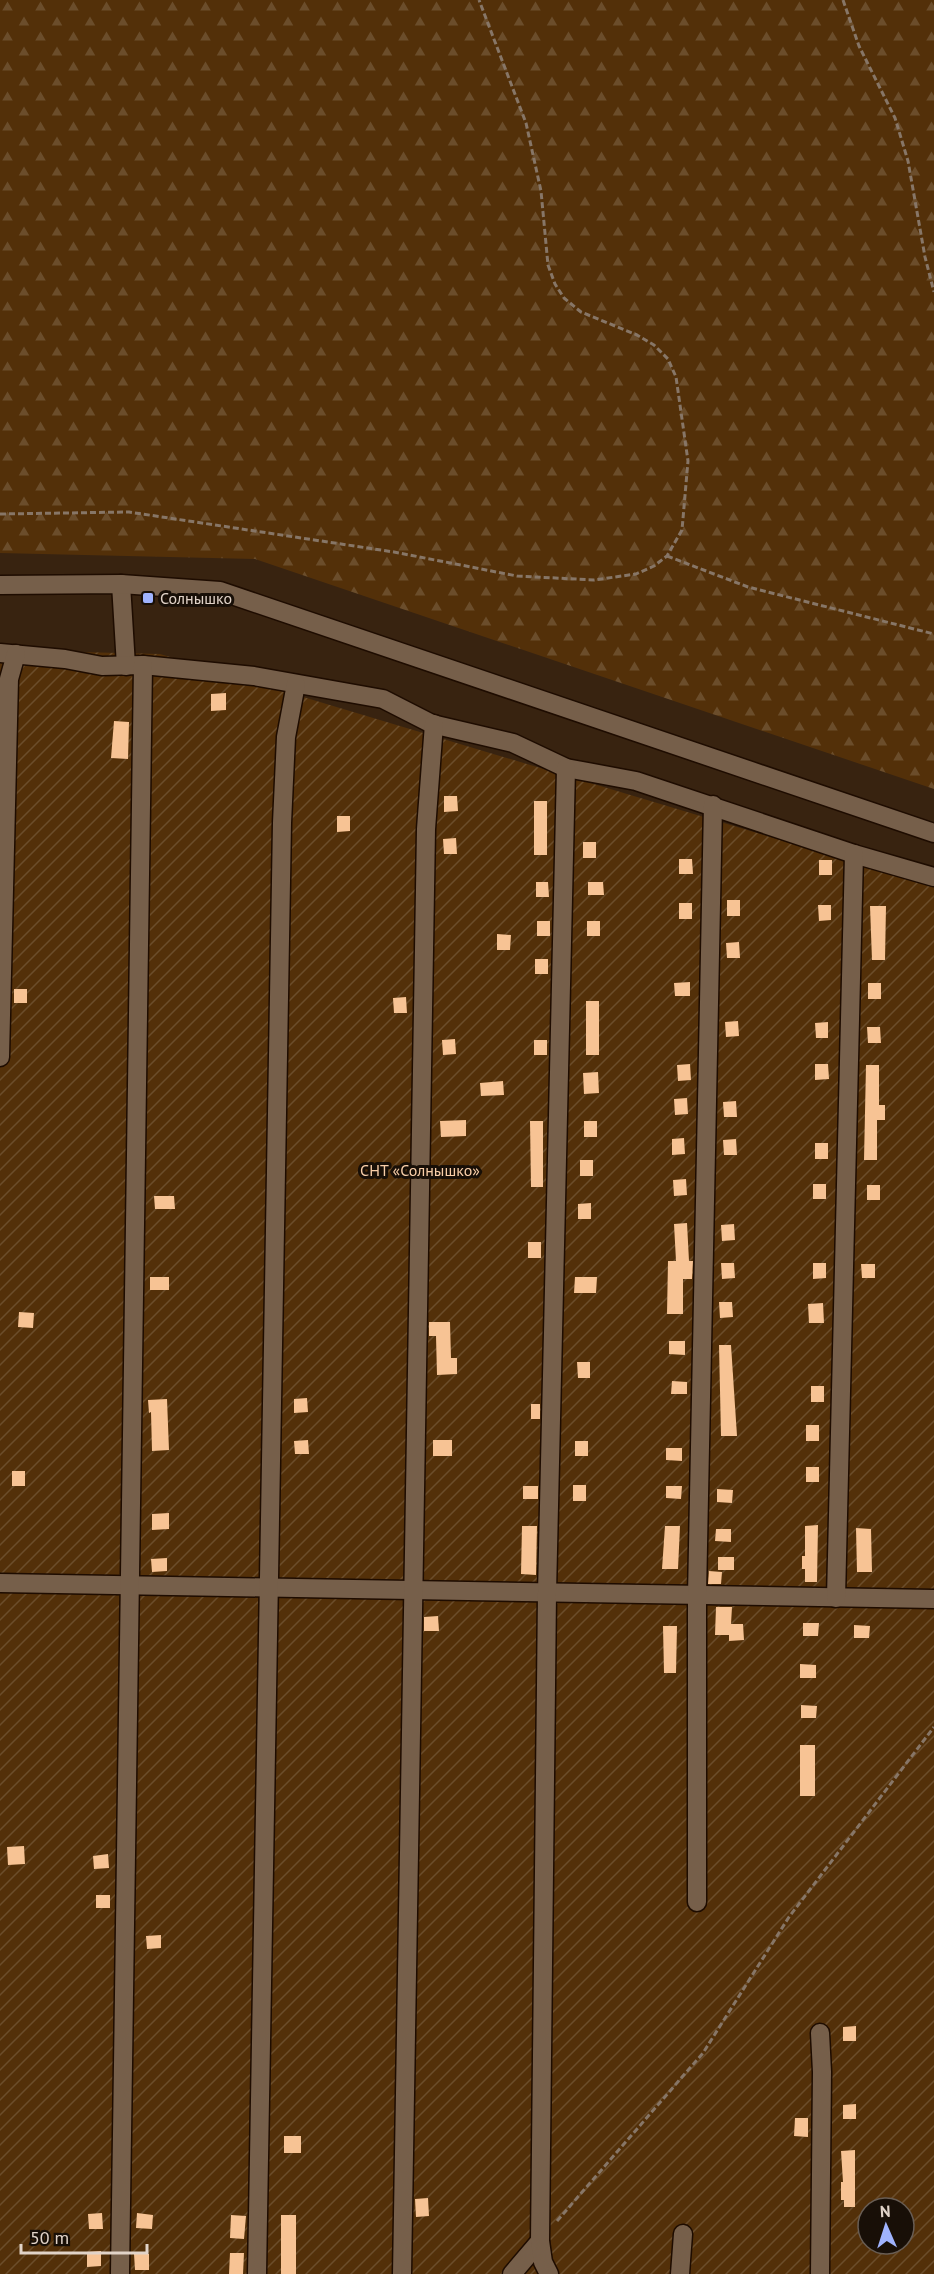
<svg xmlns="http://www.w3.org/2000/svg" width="934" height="2274" font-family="'PT Sans',sans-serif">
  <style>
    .forest { fill: url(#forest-firs) }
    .garden { fill: url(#garden-furrows); fill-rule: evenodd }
    .building { fill: #f7c394 }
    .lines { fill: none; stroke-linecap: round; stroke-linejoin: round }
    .minor-casing { stroke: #1e0c00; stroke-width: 21 }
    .path { stroke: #877667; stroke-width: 3; stroke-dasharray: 6 3; stroke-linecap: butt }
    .minor { stroke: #765f4a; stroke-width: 18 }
    .poi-dot { fill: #a0b3fd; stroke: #180f07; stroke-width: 2 }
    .labels { text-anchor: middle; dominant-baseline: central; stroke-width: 6; stroke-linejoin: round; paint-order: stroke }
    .poi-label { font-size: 16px; fill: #e1d3c8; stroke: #180f07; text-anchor: start }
    .park-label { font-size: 16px; fill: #f9cea8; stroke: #180f07 }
  </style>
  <defs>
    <pattern id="forest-firs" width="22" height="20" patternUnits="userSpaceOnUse" patternTransform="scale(1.5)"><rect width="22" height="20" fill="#533009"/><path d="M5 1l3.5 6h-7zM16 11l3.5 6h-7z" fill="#6b4d2b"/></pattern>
    <pattern id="garden-furrows" width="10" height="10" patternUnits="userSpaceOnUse" patternTransform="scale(1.5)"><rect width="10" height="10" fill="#533009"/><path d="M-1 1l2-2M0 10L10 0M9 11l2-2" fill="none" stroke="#6b4d2b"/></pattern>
  </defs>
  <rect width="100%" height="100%" fill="#382310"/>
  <!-- forest -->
  <path class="forest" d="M0 0H934V789L255 559 0 553Z"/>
  <!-- garden -->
  <path class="garden" d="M0 650 160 654 934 886V2274H0ZM868 2208H904V2244H868Z"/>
  <!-- building -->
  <g class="building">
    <path d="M226 693V710L211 711V694Z"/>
    <path d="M114 721 129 722 128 759 111 758Z"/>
    <path d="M444 796H457L458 811 444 812Z"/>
    <rect x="534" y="801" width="13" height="54"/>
    <path d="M337 816H350V831L337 832Z"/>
    <path d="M456 838 457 854H444L443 839Z"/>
    <rect x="583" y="842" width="13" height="16"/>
    <path d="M679 859H692L693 874H679Z"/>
    <rect x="819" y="860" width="13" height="15"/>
    <path d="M536 882H548L549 897H536Z"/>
    <path d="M588 882H603L604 895H588Z"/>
    <rect x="727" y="900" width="13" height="16"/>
    <rect x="679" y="903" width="13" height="16"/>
    <path d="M818 905H831V920L819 921Z"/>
    <path d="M870 906H886L885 960H872Z"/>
    <rect x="537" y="921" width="13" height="15"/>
    <rect x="587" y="921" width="13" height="15"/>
    <path d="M497 934 511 935 510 950H497Z"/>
    <path d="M739 942 740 958H727L726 943Z"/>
    <rect x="535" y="959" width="13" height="15"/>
    <path d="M690 982V996H675L674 983Z"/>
    <rect x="868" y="983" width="13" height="16"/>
    <rect x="14" y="989" width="13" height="14"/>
    <path d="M406 997 407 1013H394L393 998Z"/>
    <rect x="586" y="1001" width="13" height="54"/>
    <path d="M738 1021 739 1036 726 1037 725 1022Z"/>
    <path d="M828 1022V1038H816L815 1023Z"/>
    <path d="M867 1027H880L881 1043H868Z"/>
    <path d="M455 1039 456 1054 443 1055 442 1040Z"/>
    <rect x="534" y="1040" width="13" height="15"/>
    <path d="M690 1064 691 1080 678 1081 677 1065Z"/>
    <path d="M815 1064H828L829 1079 815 1080Z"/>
    <path d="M866 1065H879V1105H885V1120H877V1160H864Z"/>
    <path d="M598 1072 599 1093 584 1094 583 1073Z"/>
    <path d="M503 1081 504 1095 481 1096 480 1083Z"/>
    <path d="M687 1098 688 1114 675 1115 674 1099Z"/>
    <path d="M736 1101 737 1117H724L723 1102Z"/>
    <path d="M466 1120V1136L441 1137 440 1121Z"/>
    <path d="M530 1121H543V1187H531Z"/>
    <rect x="584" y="1121" width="13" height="16"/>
    <path d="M684 1138 685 1154 672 1155V1139Z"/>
    <path d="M736 1139 737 1155H724L723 1140Z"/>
    <rect x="815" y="1143" width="13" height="16"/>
    <rect x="580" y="1160" width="13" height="16"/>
    <path d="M686 1179 687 1195 674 1196 673 1180Z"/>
    <rect x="813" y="1184" width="13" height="15"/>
    <rect x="867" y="1185" width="13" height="15"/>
    <path d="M154 1196H174L175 1209H155Z"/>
    <path d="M591 1203V1219H578V1204Z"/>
    <path d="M687 1223 689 1261H693L692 1279H683V1314H667L668 1261H676L674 1224Z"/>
    <path d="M734 1224 735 1240 722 1241 721 1225Z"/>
    <rect x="528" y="1242" width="13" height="16"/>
    <path d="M721 1263H734L735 1278 722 1279Z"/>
    <path d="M813 1263H826V1278L813 1279Z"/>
    <path d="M861 1264H875V1278H862Z"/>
    <rect x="150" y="1277" width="19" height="13"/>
    <path d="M575 1277H597L596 1293H574Z"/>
    <path d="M719 1302H732L733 1317 720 1318Z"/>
    <path d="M823 1303 824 1323H809L808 1304Z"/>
    <path d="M19 1312 34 1313 33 1328 18 1327Z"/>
    <path d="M429 1322H450L451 1358H457V1374L437 1375 436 1336H429Z"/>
    <path d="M669 1341H685V1355L669 1354Z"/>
    <path d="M719 1345H731L737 1436H721Z"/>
    <path d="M577 1362H590V1378H578Z"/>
    <path d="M672 1381 687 1382V1394H671Z"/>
    <rect x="811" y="1386" width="13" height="16"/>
    <path d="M307 1398 308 1412 294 1413V1399Z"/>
    <path d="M167 1399 169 1450 152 1451 151 1412 149 1413 148 1400Z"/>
    <rect x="531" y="1404" width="9" height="15"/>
    <rect x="806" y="1425" width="13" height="16"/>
    <path d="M308 1440 309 1454H295L294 1441Z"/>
    <rect x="433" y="1440" width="19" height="16"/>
    <rect x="575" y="1441" width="13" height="15"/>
    <path d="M666 1448H682V1461L666 1460Z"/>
    <rect x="806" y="1467" width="13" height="15"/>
    <rect x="12" y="1471" width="13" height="15"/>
    <rect x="573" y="1485" width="13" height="16"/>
    <rect x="523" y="1486" width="15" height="13"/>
    <path d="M666 1486H682L681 1499 666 1498Z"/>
    <path d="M717 1489 733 1490 732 1503 717 1502Z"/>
    <path d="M169 1513V1529L152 1530V1514Z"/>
    <path d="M818 1525 817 1582H805V1569H802V1556H805V1526Z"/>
    <path d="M522 1526H537L536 1575 521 1574Z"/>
    <path d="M665 1526H680L678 1569H662Z"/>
    <path d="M856 1528 871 1529 872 1572H857Z"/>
    <path d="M716 1529H731V1542L715 1541Z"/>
    <rect x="718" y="1557" width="16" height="13"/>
    <path d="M167 1558V1571L152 1572 151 1559Z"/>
    <path d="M709 1571 722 1572 721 1584H708Z"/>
    <path d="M716 1607H732L731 1624H743L744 1640 729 1641V1635H715Z"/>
    <path d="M438 1616 439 1631H424V1617Z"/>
    <path d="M803 1623H819L818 1636H803Z"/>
    <path d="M854 1625 870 1626 869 1638H854Z"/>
    <path d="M663 1626H677L676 1673H664Z"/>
    <path d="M800 1664 816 1665V1678H800Z"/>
    <path d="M801 1705 817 1706 816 1718H801Z"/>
    <rect x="800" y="1745" width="15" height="51"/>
    <path d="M24 1846 25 1864 8 1865 7 1847Z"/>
    <path d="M108 1854 109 1868 94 1869 93 1856Z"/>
    <rect x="96" y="1895" width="14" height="13"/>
    <path d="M161 1935V1948L147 1949 146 1936Z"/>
    <path d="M856 2026V2041H843V2027Z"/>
    <path d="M856 2104V2119H843V2105Z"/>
    <path d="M795 2118H808V2137L794 2136Z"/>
    <rect x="284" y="2136" width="17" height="17"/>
    <path d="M855 2150V2207H844V2200H841V2182H843L841 2151Z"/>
    <path d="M428 2198 429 2216 416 2217 415 2199Z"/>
    <path d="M102 2213 103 2229H89L88 2214Z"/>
    <path d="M137 2213 153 2215 152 2229 136 2228Z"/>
    <path d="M231 2215 246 2216 244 2239 230 2238Z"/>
    <rect x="281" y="2215" width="15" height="59"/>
    <path d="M101 2251V2266L87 2267V2252Z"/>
    <path d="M230 2253H244L243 2274H229Z"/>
    <path d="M134 2254H149V2270H135Z"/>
  </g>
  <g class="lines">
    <defs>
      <g id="minor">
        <path d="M121 584 126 666"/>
        <path d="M0 585 121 584 220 591 934 833"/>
        <path d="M0 653 65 659 102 666 143 665 254 676 383 699 432 724 513 743 566 768 636 781 854 854 934 877"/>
        <path d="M0 1057 9 679 16 654"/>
        <path d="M0 1583 934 1599"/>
        <path d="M836 1598 854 854"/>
        <path d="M697 1902V1595L713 805"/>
        <path d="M120 2274 143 665"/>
        <path d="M257 2274 282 823 286 737 296 684"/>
        <path d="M402 2274 426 829 434 724"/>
        <path d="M512 2274 540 2241"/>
        <path d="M549 2274 543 2262 540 2241 547 1593 566 768"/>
        <path d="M680 2274 683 2234"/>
        <path d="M820 2274 822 2072 820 2033"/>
      </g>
    </defs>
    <!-- minor casing -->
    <use href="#minor" class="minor-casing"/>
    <!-- path -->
    <g class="path">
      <path d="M843 0 859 46 895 118 908 161 925 257 934 292"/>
      <path d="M0 514 129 512 394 552 517 576 594 580 636 574 654 566 667 556 682 530 688 461 676 377 668 359 654 345 637 335 581 312 564 298 555 284 548 265 541 191 526 123 479 0"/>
      <path d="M667 556 748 587 934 634"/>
      <path d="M557 2221 703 2053 789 1917 934 1727"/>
    </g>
    <!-- minor -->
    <use href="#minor" class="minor"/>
  </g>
  <!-- markers -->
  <rect class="poi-dot" x="142" y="592" width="12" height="12" rx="3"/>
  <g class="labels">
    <!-- poi labels -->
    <g class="poi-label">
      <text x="160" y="598">Солнышко</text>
    </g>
    <!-- park labels -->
    <g class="park-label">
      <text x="420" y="1170">СНТ «Солнышко»</text>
    </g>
  </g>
  <!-- north arrow -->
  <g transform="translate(886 2226) rotate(357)"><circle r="28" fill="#180f07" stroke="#685d54" stroke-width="1.5"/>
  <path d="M0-4.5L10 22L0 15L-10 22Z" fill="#a0b3fd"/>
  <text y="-9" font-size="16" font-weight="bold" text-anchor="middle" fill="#e1d3c8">N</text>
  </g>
  <!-- scale -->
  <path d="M21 2244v9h126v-9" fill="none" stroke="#e1d3c8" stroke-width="3"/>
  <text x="30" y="2244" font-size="18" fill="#e1d3c8" stroke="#180f07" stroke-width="4.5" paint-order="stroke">50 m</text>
</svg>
